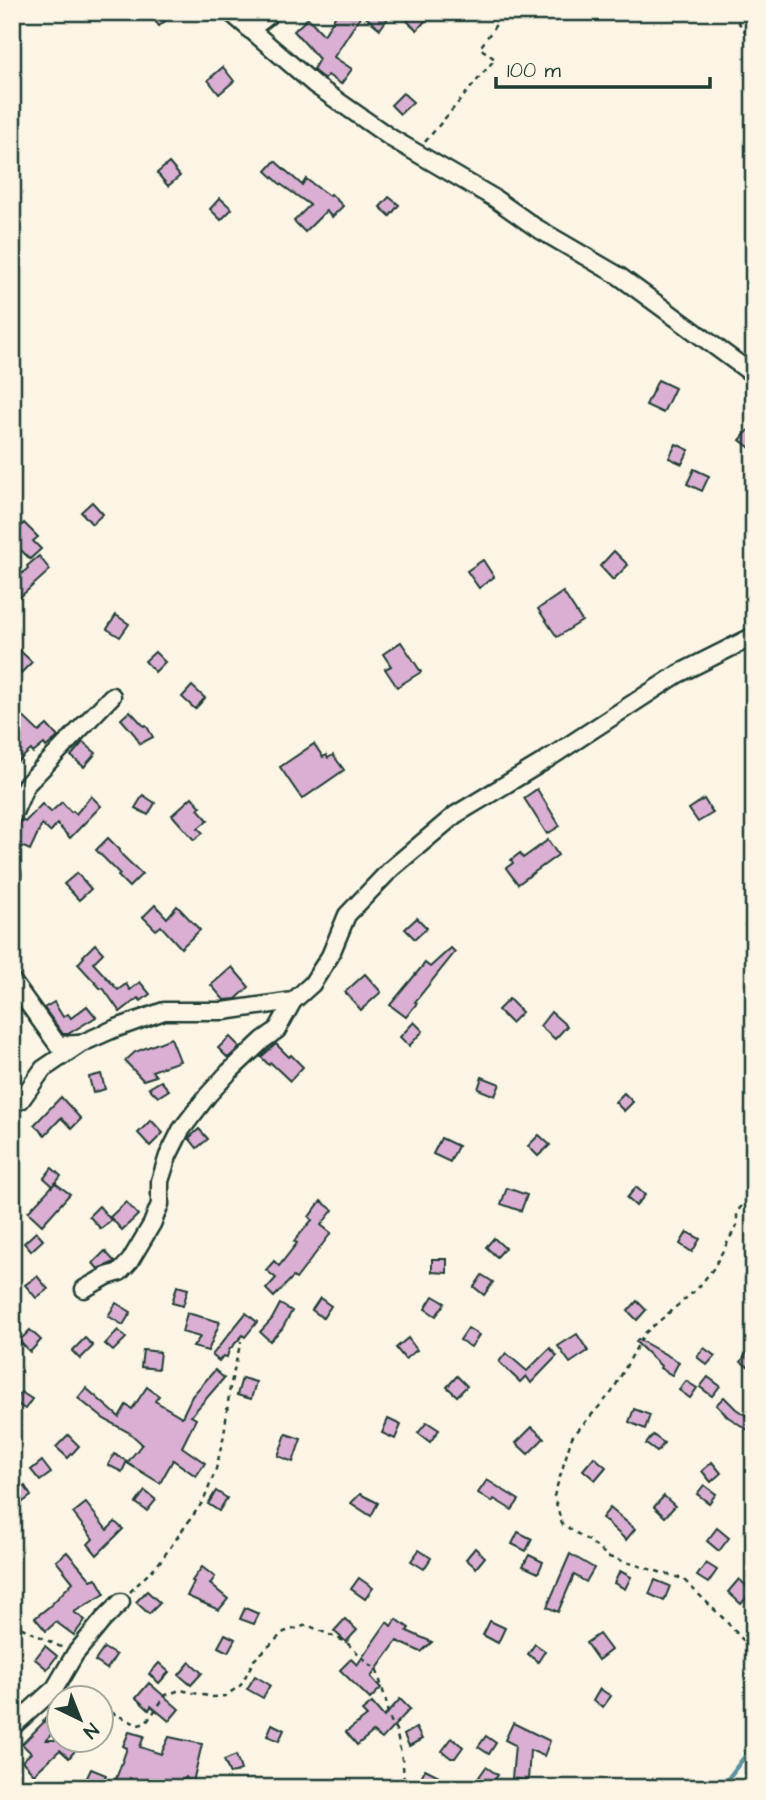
<svg xmlns="http://www.w3.org/2000/svg" width="766" height="1800" font-family="'Architects Daughter',sans-serif">
  <style>
    .lines { fill: none; stroke-linecap: round; stroke-linejoin: round }
    .stream { stroke: #5a939d; stroke-width: 4.5 }
    .building { fill: #daafd3; stroke: #1f3d34; stroke-width: 2 }
    .street-casing { stroke: #1f3d34; stroke-width: 21 }
    .path { stroke: #1f3d34; stroke-width: 2.5; stroke-dasharray: 5 5; stroke-linecap: butt }
    .street { stroke: #fcf5e5; stroke-width: 16 }
  </style>
  <rect width="100%" height="100%" fill="#fcf5e5"/>
  <filter id="ink" filterUnits="userSpaceOnUse"><feTurbulence type="fractalNoise" baseFrequency=".0143" numOctaves="2"/><feDisplacementMap in="SourceGraphic" scale="14" xChannelSelector="R" yChannelSelector="G"/><feConvolveMatrix kernelMatrix="1 2 1 2 8 2 1 2 1" color-interpolation-filters="sRGB"/></filter>
  <g filter="url(#ink)">
    <g class="lines">
      <!-- stream -->
      <path class="stream" d="M721 1788 754 1744"/>
    </g>
    <!-- building -->
    <g class="building">
      <path d="M148 12H176L159 26Z"/>
      <path d="M338 12H381L388 18 380 29 362 14 334 57 352 69 341 84 328 75 324 79 313 70 319 59 294 31 308 18 324 35Z"/>
      <path d="M416 12H420L427 19 417 30 407 21Z"/>
      <path d="M223 67 234 81 219 94 208 80Z"/>
      <path d="M403 93 413 102 400 114 391 105Z"/>
      <path d="M275 161 302 185 306 179 329 196 331 194 343 206 332 217 326 211 305 232 294 221 310 205 279 183 266 171Z"/>
      <path d="M169 163 180 176 168 186 157 173Z"/>
      <path d="M389 197 399 205 390 216 380 207Z"/>
      <path d="M220 198 232 209 221 220 210 209Z"/>
      <path d="M658 380 675 388 663 413 646 405Z"/>
      <path d="M754 424V451L740 440Z"/>
      <path d="M676 444 689 450 682 464 669 458Z"/>
      <path d="M694 469 709 476 702 491 687 484Z"/>
      <path d="M92 502 103 514 92 524 81 512Z"/>
      <path d="M24 523 38 537 33 541 41 549 30 559 12 541V535Z"/>
      <path d="M614 551 628 565 613 580 600 566Z"/>
      <path d="M39 556 50 570 20 597 12 589V583L28 568 27 566Z"/>
      <path d="M483 560 494 577 479 588 467 571Z"/>
      <path d="M563 592 582 621 557 637 538 609Z"/>
      <path d="M116 615 129 624 120 637 107 629Z"/>
      <path d="M401 642 421 672 397 687 385 669 391 666 383 654Z"/>
      <path d="M12 643 32 662 21 673 12 664Z"/>
      <path d="M155 652 165 662 155 672 145 661Z"/>
      <path d="M192 686 205 698 195 709 182 697Z"/>
      <path d="M12 706 39 732 47 725 58 737 46 747 44 744 33 753 31 750 12 766V745L21 738 12 730Z"/>
      <path d="M130 711 144 726 146 725 153 737 140 744 135 735 121 719Z"/>
      <path d="M83 742 96 753 84 767 71 756Z"/>
      <path d="M314 744 323 757 326 755 328 758 333 755 344 770 302 799 280 767Z"/>
      <path d="M537 789 560 826 547 834 524 798Z"/>
      <path d="M143 795 155 803 148 815 135 808Z"/>
      <path d="M91 796 101 806 70 838 57 824 50 832 42 824 30 850 12 842V837L17 826 22 820 25 822 42 804 51 812 62 802 71 812 73 811 76 814Z"/>
      <path d="M192 797 201 807 198 809 208 820 198 828 203 833 194 840 172 815Z"/>
      <path d="M704 799 713 813 698 822 689 809Z"/>
      <path d="M108 838 120 850 119 851 123 856 142 874 129 887 118 876 120 874 96 850Z"/>
      <path d="M548 840 558 855 518 884 506 868 513 863 511 860 520 853 523 858Z"/>
      <path d="M77 873 91 889 79 900 64 884Z"/>
      <path d="M155 905 167 918 177 906 200 930 181 948 161 926 156 930 143 917Z"/>
      <path d="M417 918 427 928 415 939 405 929Z"/>
      <path d="M95 944 103 953 93 963 118 990 126 984 130 990 140 982 150 994 141 1001 138 998 120 1012 103 988 101 989 78 964 84 957 83 956Z"/>
      <path d="M451 948 455 952 415 1002 417 1003 406 1017 390 1005 425 963 430 967Z"/>
      <path d="M232 967 249 987 236 999 224 1000 211 985Z"/>
      <path d="M365 974 381 992 361 1010 345 992Z"/>
      <path d="M509 999 522 1012 511 1023 498 1010Z"/>
      <path d="M54 1002 63 1017 68 1014 71 1018 87 1006 96 1017 68 1034H63L44 1008Z"/>
      <path d="M551 1012 567 1026 555 1039 540 1026Z"/>
      <path d="M414 1022 423 1031 409 1046 400 1037Z"/>
      <path d="M230 1037 240 1047 228 1058 218 1048Z"/>
      <path d="M171 1038 180 1061 152 1071 156 1076 143 1080 125 1061 135 1052Z"/>
      <path d="M276 1044 289 1057 291 1055 303 1067 290 1081 271 1063 269 1065 261 1057Z"/>
      <path d="M101 1074 105 1089 93 1093 89 1077Z"/>
      <path d="M482 1077 500 1084 495 1096 478 1089Z"/>
      <path d="M161 1081 169 1090 158 1097 149 1088Z"/>
      <path d="M624 1093 633 1102 624 1111 615 1102Z"/>
      <path d="M61 1097 81 1119 72 1128 61 1118 45 1135 34 1125Z"/>
      <path d="M151 1120 163 1133 150 1146 138 1133Z"/>
      <path d="M199 1129 208 1139 197 1148 189 1138Z"/>
      <path d="M539 1135 550 1145 538 1156 528 1146Z"/>
      <path d="M441 1138 458 1146 450 1162 433 1154Z"/>
      <path d="M52 1168 61 1176 53 1186 44 1178Z"/>
      <path d="M55 1183 70 1194 42 1225 28 1212Z"/>
      <path d="M636 1187 645 1195 636 1206 627 1198Z"/>
      <path d="M507 1188 527 1195 521 1211 501 1204Z"/>
      <path d="M321 1201 333 1210 321 1225 331 1233 296 1279 293 1277 274 1297 266 1289 276 1278 266 1270 274 1261 279 1266 297 1243 294 1241 312 1220 309 1217Z"/>
      <path d="M126 1202 138 1215 122 1230 110 1217Z"/>
      <path d="M99 1206 111 1220 101 1229 89 1216Z"/>
      <path d="M36 1232 43 1240 31 1251 24 1243Z"/>
      <path d="M687 1232 700 1239 692 1252 680 1244Z"/>
      <path d="M494 1238 505 1248 497 1257 486 1247Z"/>
      <path d="M105 1251 115 1262 98 1269 93 1263Z"/>
      <path d="M432 1259H447V1273L432 1272Z"/>
      <path d="M482 1275 493 1282 484 1295 474 1287Z"/>
      <path d="M37 1276 48 1289 36 1298 25 1285Z"/>
      <path d="M177 1286 188 1289 183 1306 172 1303Z"/>
      <path d="M433 1296 445 1303 436 1316 425 1309Z"/>
      <path d="M320 1298 331 1306 323 1318 312 1310Z"/>
      <path d="M637 1301 646 1310 637 1320 628 1311Z"/>
      <path d="M116 1303 131 1312 123 1325 108 1316Z"/>
      <path d="M280 1304 292 1311 282 1329 270 1341 260 1332 272 1319Z"/>
      <path d="M187 1313 220 1322 208 1351 193 1347 200 1337 182 1332Z"/>
      <path d="M246 1313 257 1322 245 1337 243 1335 229 1350 227 1357 223 1356 219 1361 212 1355Z"/>
      <path d="M468 1328 479 1335 471 1347 460 1340Z"/>
      <path d="M30 1330 41 1340 30 1352 19 1341Z"/>
      <path d="M118 1330 126 1338 113 1351 105 1344Z"/>
      <path d="M577 1334 588 1351 570 1363 558 1346Z"/>
      <path d="M85 1338 93 1346 80 1359 72 1351Z"/>
      <path d="M408 1338 417 1350 405 1359 396 1348Z"/>
      <path d="M638 1339 679 1362 672 1375 660 1368 661 1366 636 1342Z"/>
      <path d="M754 1341V1370L741 1362Z"/>
      <path d="M550 1348 557 1356 531 1383 526 1376 520 1382 499 1362 506 1353 527 1371Z"/>
      <path d="M704 1348 715 1356 707 1365 697 1357Z"/>
      <path d="M143 1350 160 1352 158 1369 141 1367Z"/>
      <path d="M215 1370 224 1378 191 1416 196 1419 182 1447 205 1463 196 1476 173 1460 160 1483 127 1463 142 1444 130 1433 104 1419 78 1398 86 1388 119 1417 126 1405 132 1409 147 1387 159 1396 155 1401 182 1417 192 1396Z"/>
      <path d="M457 1376 467 1386 457 1396 447 1387Z"/>
      <path d="M708 1377 720 1386 712 1396 700 1387Z"/>
      <path d="M242 1378 256 1382 251 1399 237 1395Z"/>
      <path d="M686 1381 697 1388 690 1398 679 1390Z"/>
      <path d="M21 1392 32 1399 25 1409 14 1402Z"/>
      <path d="M724 1397 736 1409 754 1421V1434L728 1417 716 1405Z"/>
      <path d="M634 1409 650 1415 645 1429 629 1422Z"/>
      <path d="M388 1419 401 1425 395 1439 382 1433Z"/>
      <path d="M427 1422 439 1430 430 1442 418 1433Z"/>
      <path d="M532 1427 544 1438 528 1454 516 1443Z"/>
      <path d="M286 1434 301 1439 293 1462 278 1456Z"/>
      <path d="M68 1435 79 1446 68 1458 56 1447Z"/>
      <path d="M653 1435 664 1443 657 1452 646 1444Z"/>
      <path d="M114 1454 127 1461 122 1472 108 1465Z"/>
      <path d="M594 1457 606 1467 595 1480 583 1470Z"/>
      <path d="M42 1461 51 1473 40 1481 31 1470Z"/>
      <path d="M712 1462 721 1473 711 1482 702 1471Z"/>
      <path d="M487 1480 519 1500 512 1510 494 1499 492 1502 478 1493Z"/>
      <path d="M704 1485 716 1494 709 1503 697 1494Z"/>
      <path d="M25 1486 31 1496 12 1510V1494Z"/>
      <path d="M145 1491 156 1500 147 1511 136 1503Z"/>
      <path d="M216 1491 227 1498 219 1511 208 1504Z"/>
      <path d="M360 1494 378 1503 371 1516 351 1503Z"/>
      <path d="M664 1496 675 1506 665 1517 654 1507Z"/>
      <path d="M86 1503 107 1530 115 1522 123 1529 97 1555 88 1544 93 1539 73 1513Z"/>
      <path d="M610 1508 635 1529 626 1540 602 1518Z"/>
      <path d="M717 1528 729 1538 719 1551 707 1541Z"/>
      <path d="M518 1532 532 1539 526 1551 512 1544Z"/>
      <path d="M475 1548 485 1557 476 1568 466 1559Z"/>
      <path d="M419 1550 431 1558 424 1569 411 1561Z"/>
      <path d="M67 1552 91 1580 96 1578 105 1594 74 1612 85 1620 74 1635 56 1622 46 1631 35 1618 51 1605 73 1582 56 1561Z"/>
      <path d="M570 1554 594 1568 586 1582 574 1575 558 1612 547 1607Z"/>
      <path d="M529 1555 543 1562 538 1573 523 1566Z"/>
      <path d="M706 1563 717 1570 708 1583 697 1576Z"/>
      <path d="M202 1567 215 1577 210 1584 228 1599 219 1610 187 1596 194 1582 192 1581Z"/>
      <path d="M620 1571 631 1577 625 1589 614 1583Z"/>
      <path d="M359 1578 373 1588 365 1599 351 1589Z"/>
      <path d="M739 1579 752 1591 741 1604 728 1592Z"/>
      <path d="M655 1580 670 1586 664 1601 649 1594Z"/>
      <path d="M147 1591 160 1603 149 1614 136 1602Z"/>
      <path d="M245 1608 259 1614 254 1624 240 1619Z"/>
      <path d="M345 1619 357 1630 346 1642 334 1631Z"/>
      <path d="M396 1619 409 1628 407 1631 432 1642 421 1652 397 1641 371 1677 381 1688 370 1699 340 1670 351 1659 357 1665 387 1622 391 1626Z"/>
      <path d="M490 1621 505 1628 498 1643 483 1635Z"/>
      <path d="M225 1634 235 1639 228 1652 218 1647Z"/>
      <path d="M599 1634 611 1650 598 1660 586 1643Z"/>
      <path d="M535 1644 545 1651 538 1662 528 1654Z"/>
      <path d="M45 1646 57 1656 47 1669 35 1659Z"/>
      <path d="M104 1648 116 1655 107 1669 95 1661Z"/>
      <path d="M190 1662 202 1673 191 1685 179 1675Z"/>
      <path d="M159 1663 169 1672 159 1683 149 1674Z"/>
      <path d="M255 1676 270 1685 263 1698 247 1689Z"/>
      <path d="M149 1683 179 1709 169 1721 151 1706 149 1710 136 1698Z"/>
      <path d="M600 1689 611 1696 603 1707 593 1701Z"/>
      <path d="M400 1699 410 1709 382 1739 373 1732 357 1745 346 1732 367 1716 362 1711 372 1703 384 1717Z"/>
      <path d="M60 1701V1724L46 1740H70L78 1747 69 1758 60 1750 34 1774 22 1761 31 1753 22 1744 44 1722 43 1721Z"/>
      <path d="M513 1723 550 1741 544 1756 530 1750 528 1781 512 1779 515 1745 505 1740Z"/>
      <path d="M272 1724 284 1730 279 1741 267 1736Z"/>
      <path d="M416 1728 422 1739 409 1746 404 1735Z"/>
      <path d="M129 1732 144 1736 140 1747 161 1754 169 1737 202 1744 192 1786 186 1777 176 1788H159L153 1782 148 1788H142L130 1778 127 1784 116 1779 127 1748 123 1746Z"/>
      <path d="M486 1736 496 1743 489 1754 478 1747Z"/>
      <path d="M452 1738 463 1747 455 1758H451L442 1751Z"/>
      <path d="M236 1755 241 1770 230 1774 224 1760Z"/>
      <path d="M486 1767 498 1775 491 1785 479 1777Z"/>
      <path d="M91 1769 106 1775 100 1788H82Z"/>
      <path d="M425 1769 439 1776 433 1788H416Z"/>
    </g>
    <g class="lines">
      <defs>
        <g id="street">
          <path d="M230 12 315 85 391 138 494 198 535 227 619 276 754 375"/>
          <path d="M250 30 268 16 269 12"/>
          <path d="M12 817 26 785 112 696"/>
          <path d="M12 873V877"/>
          <path d="M12 981 58 1045 78 1044"/>
          <path d="M12 1104 21 1100 43 1069 80 1044 114 1029 164 1011H224L293 1001 312 984 330 956 347 915 391 869 455 815 543 762 678 674 754 636"/>
          <path d="M84 1289 107 1276 120 1272 130 1261 152 1224 160 1204V1181L168 1156 181 1130 208 1095 229 1072 263 1040 277 1030 293 1001"/>
          <path d="M12 1727 55 1688 75 1654 103 1620 121 1602"/>
        </g>
      </defs>
      <!-- street casing -->
      <use href="#street" class="street-casing"/>
      <!-- path -->
      <g class="path">
        <path d="M737 12 736 19 753 42"/>
        <path d="M425 142 495 59 480 48 499 20 497 12"/>
        <path d="M754 1190 737 1212V1225L713 1269 698 1288 644 1334 612 1392 572 1437 554 1496 562 1524 589 1541 609 1557 683 1579 723 1618 743 1640 754 1660"/>
        <path d="M130 1592 159 1563 204 1500 216 1469 224 1435 230 1387 241 1341"/>
        <path d="M12 1623 63 1648"/>
        <path d="M102 1708 138 1725 146 1723 166 1695 180 1690 213 1697 225 1696 241 1685 254 1660 284 1632 307 1625 346 1642 377 1671 386 1701 388 1716 396 1730 403 1764 404 1788"/>
      </g>
      <!-- street -->
      <use href="#street" class="street"/>
    </g>
  </g>
  <!-- margin -->
  <rect width="766" height="1800" fill="none" stroke="#fcf5e5" stroke-width="42"/>
  <rect x="21" y="21" width="724" height="1758" fill="none" stroke="#1f3d34" stroke-width="2.5" filter="url(#ink)"/>
  <!-- north arrow -->
  <g transform="translate(80 1719) rotate(137)"><circle r="33" fill="#fcf5e5" stroke="#a4ab9e" stroke-width="2"/>
  <path d="M0-5L12 26L0 18L-12 26Z" fill="#1f3d34"/>
  <text y="-10" font-size="19" font-weight="bold" text-anchor="middle" fill="#1f3d34">N</text>
  </g>
  <!-- scale -->
  <path d="M496 77v10h214v-10" fill="none" stroke="#1f3d34" stroke-width="3.5"/>
  <text x="507" y="77" font-size="21" fill="#1f3d34" stroke="#fcf5e5" stroke-width="5" paint-order="stroke">100 m</text>
</svg>
